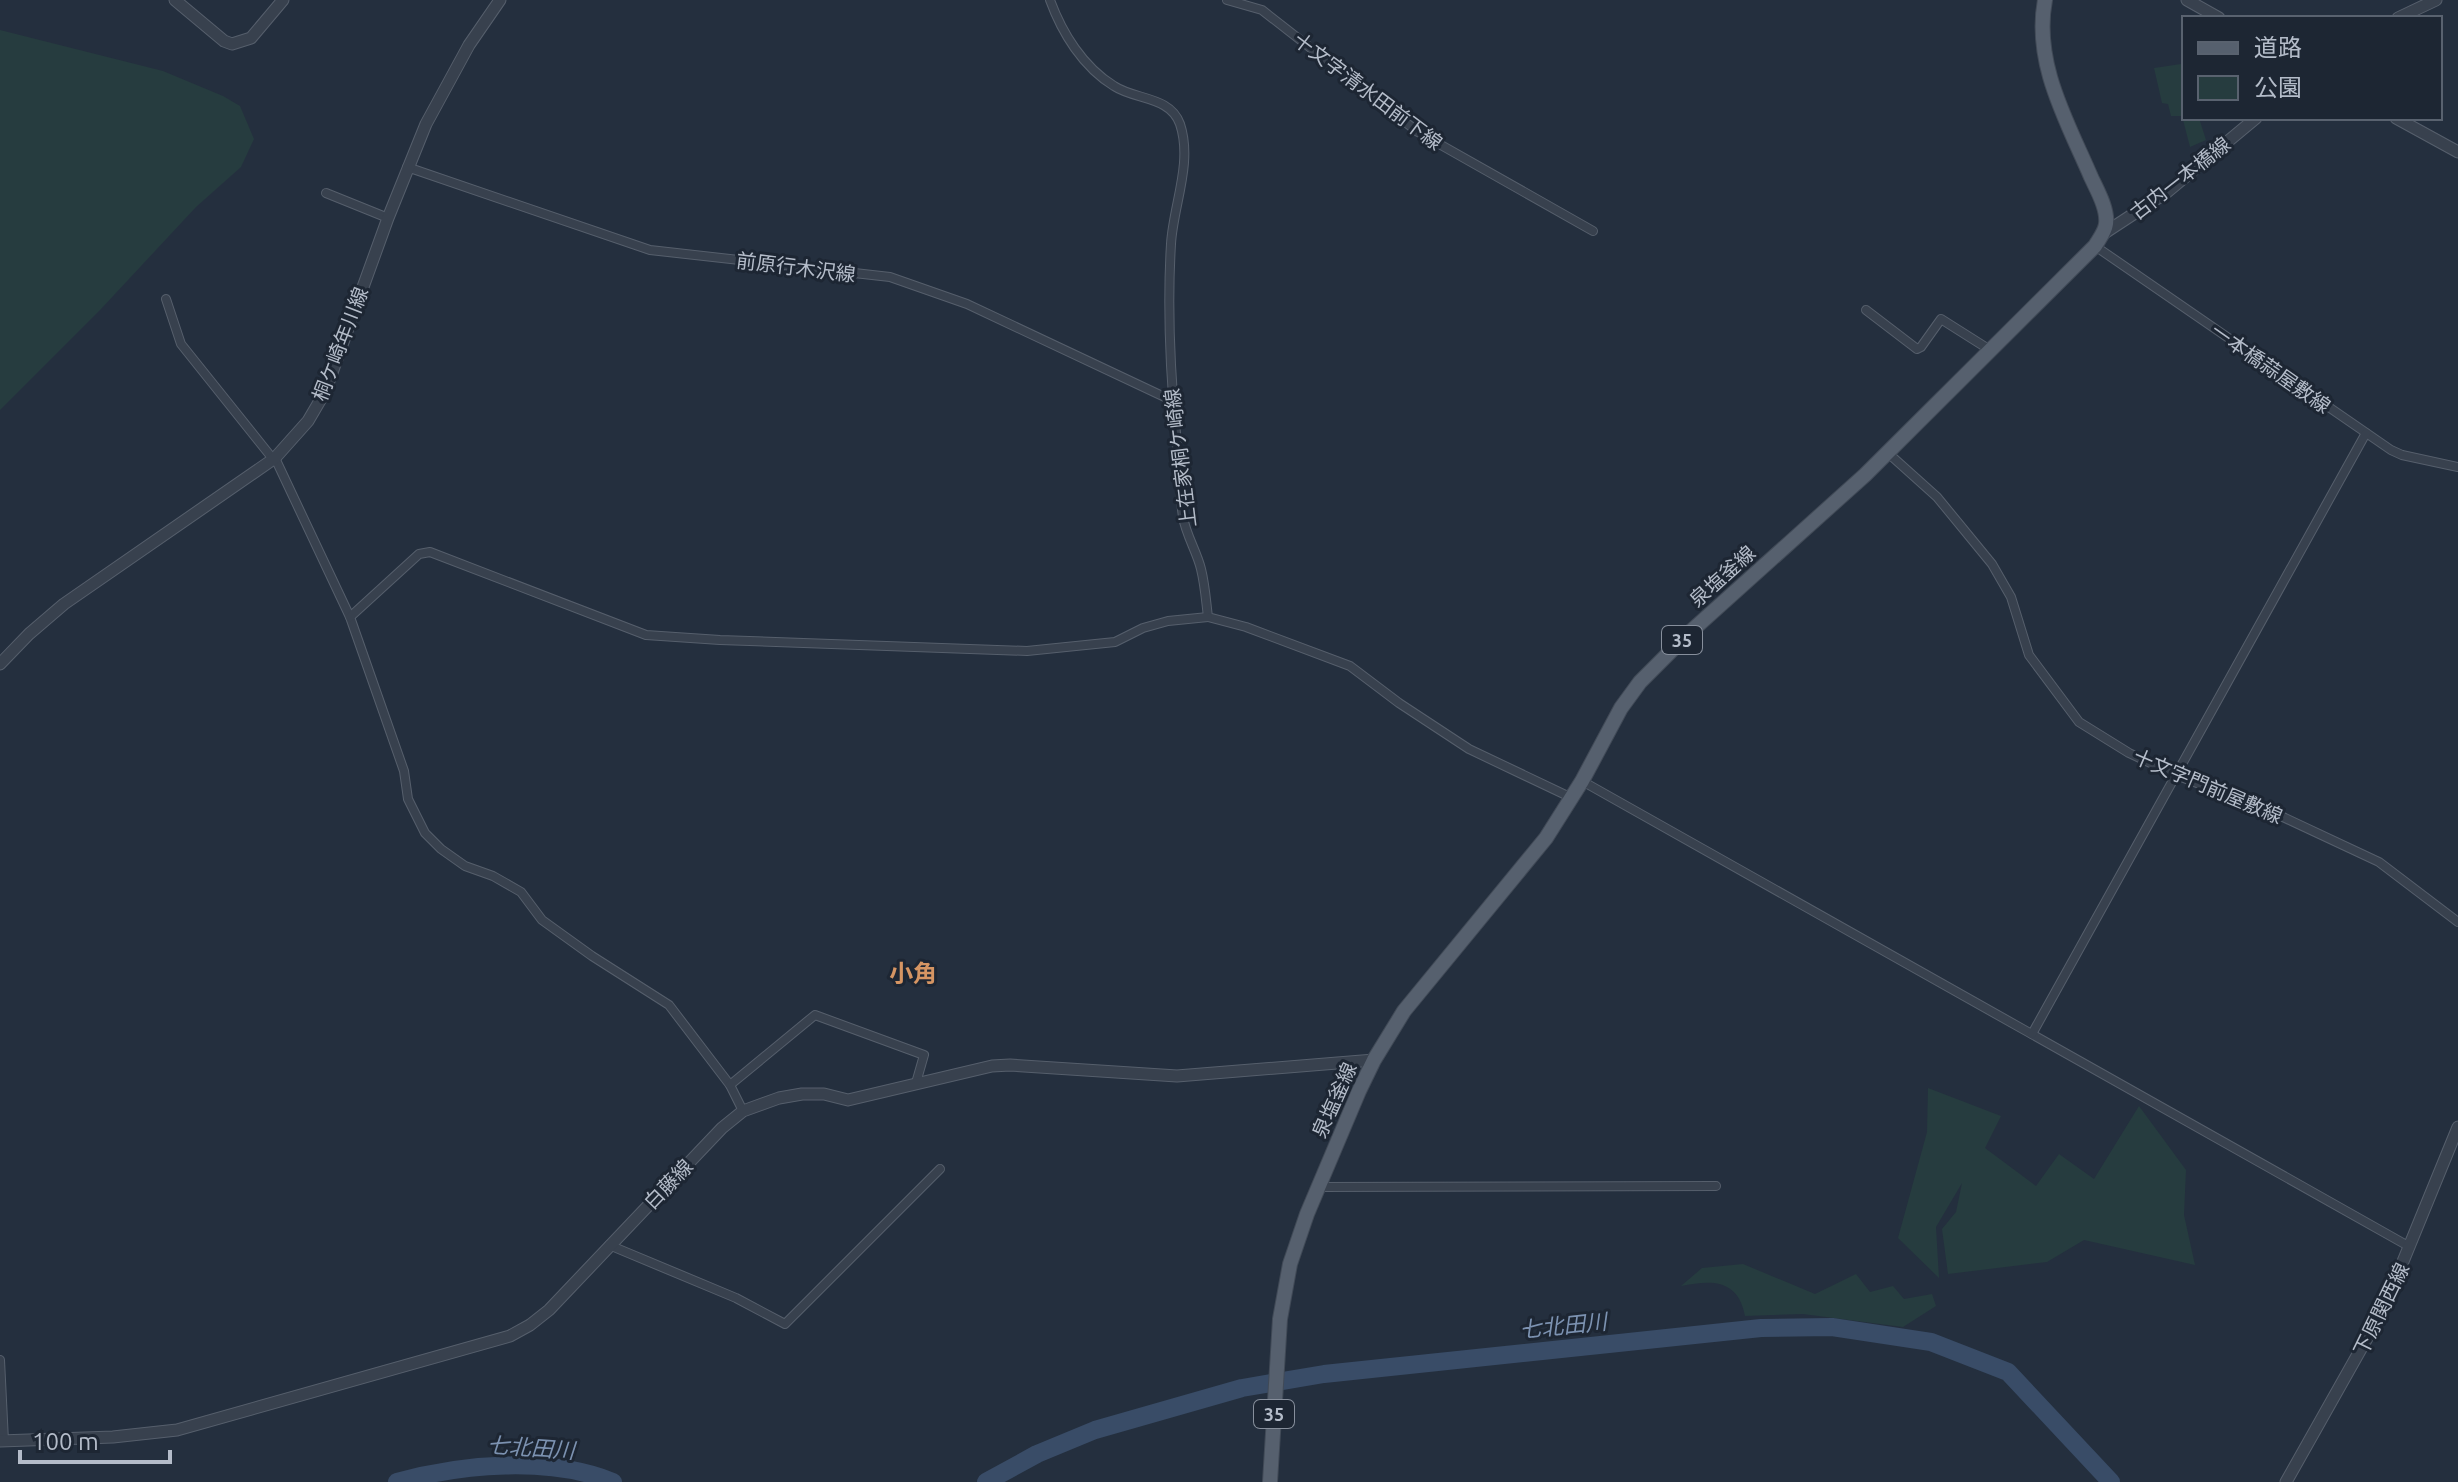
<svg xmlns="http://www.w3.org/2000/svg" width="2458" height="1482" font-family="Ubuntu,'Noto Sans JP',sans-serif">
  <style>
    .green { fill: #263c3f }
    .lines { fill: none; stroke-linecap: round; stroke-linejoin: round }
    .river { stroke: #394c67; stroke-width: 18 }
    .minor-casing { stroke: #565f6c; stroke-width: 10 }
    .tertiary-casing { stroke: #565f6c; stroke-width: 13 }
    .primary-casing { stroke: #414a57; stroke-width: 16 }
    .minor { stroke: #38414e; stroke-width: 8 }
    .tertiary { stroke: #38414e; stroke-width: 11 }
    .primary { stroke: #56606e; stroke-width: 14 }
    .labels { text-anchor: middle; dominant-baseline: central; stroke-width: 6; stroke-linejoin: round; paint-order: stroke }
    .shield { fill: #1d2633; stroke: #878f9c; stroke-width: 2 }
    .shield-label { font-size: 18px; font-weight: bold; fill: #b4bcc9 }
    .street-label { font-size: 20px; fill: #b4bcc9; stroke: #1d2633 }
    .water-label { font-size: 22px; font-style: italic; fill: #7c92b1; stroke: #1d2633 }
    .quarter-label { font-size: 24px; font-weight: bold; fill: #d59563; stroke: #1d2633 }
  </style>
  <rect width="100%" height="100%" fill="#242f3e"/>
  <!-- green -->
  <g class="green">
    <path d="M0 30 163 71 223 96 240 106 254 139 241 167 196 207 101 309 0 410Z"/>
    <path d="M2181 64 2184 72V118H2199L2206 140 2190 147 2182 116H2171L2168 104 2162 103 2154 68Z"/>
    <path d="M1928 1088 2001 1116 1985 1148 2036 1186 2059 1154 2094 1179 2139 1106 2186 1170 2184 1215 2195 1265 2084 1240 2047 1262 1948 1274 1942 1229 1956 1212 1962 1183 1936 1227 1939 1278 1898 1238 1927 1132Z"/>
    <path d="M1743 1264 1815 1294 1856 1274 1870 1292 1893 1286 1904 1299 1932 1294 1936 1306 1903 1327 1803 1314 1745 1316C1738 1279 1712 1280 1681 1286L1702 1268Z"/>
  </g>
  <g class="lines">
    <!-- river -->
    <g class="river">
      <path d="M397 1482C462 1464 549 1456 613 1482"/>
      <path d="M986 1482 1037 1454 1095 1430 1242 1388 1324 1374 1761 1328 1832 1327 1931 1342 2008 1372 2111 1482"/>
    </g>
    <defs>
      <g id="minor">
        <path d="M1050 0C1062 33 1083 67 1114 86 1135 100 1170 96 1180 124 1193 163 1173 206 1171 244 1167 308 1170 369 1176 433 1178 461 1179 490 1183 517 1186 535 1197 552 1201 569 1205 585 1206 601 1208 617L1246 627 1350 666 1399 703 1469 749 1572 798"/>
        <path d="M1227 0 1262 10 1418 132 1593 231"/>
        <path d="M407 167 650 250 890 277 967 304 1173 401"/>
        <path d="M326 193 388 218"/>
        <path d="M2095 246 2391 450 2402 455 2458 467"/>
        <path d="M166 299 181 344 273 459"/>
        <path d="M1866 310 1917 349 1921 347 1941 319 1990 350"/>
        <path d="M1888 453 1937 497 1992 564 2011 597 2029 655 2079 722 2129 753 2176 775 2268 810 2379 862 2458 922"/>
        <path d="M275 458 350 617 404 771 408 799 425 833 441 849 465 866 493 876 521 892 542 920 592 956 669 1005 730 1085 743 1111"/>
        <path d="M350 617 419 554 430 552 646 635 720 640 1027 651 1115 642 1143 628 1168 621 1208 617"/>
        <path d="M1582 781 2410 1247"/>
        <path d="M2032 1034 2366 433"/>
        <path d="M730 1085 815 1015 924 1055 916 1083"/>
        <path d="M1318 1187 1716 1186"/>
        <path d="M609 1245 736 1298 785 1324 940 1169"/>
        <path d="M0 1360 4 1441"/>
      </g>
      <g id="tertiary">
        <path d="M175 0 224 41 232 44 251 38 283 0"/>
        <path d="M2187 0 2219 18"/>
        <path d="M2398 18 2436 0"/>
        <path d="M2396 118 2458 152"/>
        <path d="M2103 234 2167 192 2256 118"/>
        <path d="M0 664 29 634 64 604 275 458 308 421 325 392 388 218 426 124 469 45 500 0"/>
        <path d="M0 1441 113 1437 177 1430 510 1336 530 1325 549 1310 722 1128 743 1111 779 1098 802 1094H824L848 1100 992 1066 1010 1065 1177 1076 1374 1060"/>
        <path d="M2286 1482 2384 1308 2458 1127"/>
      </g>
      <path id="primary" d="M1270 1482 1280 1319 1290 1264 1307 1214 1359 1091 1374 1060 1404 1011 1546 838 1582 781 1621 708 1640 682 1688 634 1865 475 2095 246C2099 239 2105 232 2106 224 2108 209 2097 190 2091 177 2067 121 2033 63 2045 0"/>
    </defs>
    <!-- minor casing -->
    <use href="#minor" class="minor-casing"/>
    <!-- tertiary casing -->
    <use href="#tertiary" class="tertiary-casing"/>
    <!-- primary casing -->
    <use href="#primary" class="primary-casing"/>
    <!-- minor -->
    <use href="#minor" class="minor"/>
    <!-- tertiary -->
    <use href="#tertiary" class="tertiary"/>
    <!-- primary -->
    <use href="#primary" class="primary"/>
  </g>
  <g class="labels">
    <!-- shield labels -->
    <g class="shield">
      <rect x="1662" y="626" width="40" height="28" rx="6"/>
      <rect x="1254" y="1400" width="40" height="28" rx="6"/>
    </g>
    <g class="shield-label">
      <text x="1682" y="640">35</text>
      <text x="1274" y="1414">35</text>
    </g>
    <!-- street labels -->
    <g class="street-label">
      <text transform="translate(1368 91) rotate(37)">十文字清水田前下線</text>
      <text transform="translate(2180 178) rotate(-38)">古内一本橋線</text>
      <text transform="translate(796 267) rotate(7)">前原行木沢線</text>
      <text transform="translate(340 344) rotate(-69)">桐ケ崎年川線</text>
      <text transform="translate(2271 368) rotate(35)">一本橋蒜屋敷線</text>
      <text transform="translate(1180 458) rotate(-97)">上在家桐ケ崎線</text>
      <text transform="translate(1722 576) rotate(-42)">泉塩釜線</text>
      <text transform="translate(2208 786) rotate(23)">十文字門前屋敷線</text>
      <text transform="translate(1334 1100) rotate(-66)">泉塩釜線</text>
      <text transform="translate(668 1184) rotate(-46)">白藤線</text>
      <text transform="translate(2381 1309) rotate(-64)">下原関西線</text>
    </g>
    <!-- water labels -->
    <g class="water-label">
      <text transform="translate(1563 1325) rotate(-6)">七北田川</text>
      <text transform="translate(531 1447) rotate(4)">七北田川</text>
    </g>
    <!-- quarter labels -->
    <g class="quarter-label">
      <text x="913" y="973">小角</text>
    </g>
  </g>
  <!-- legend -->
  <rect x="2182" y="16" width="260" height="104" fill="#1d2633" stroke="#59626f" stroke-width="2"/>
  <rect x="2198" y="42" width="40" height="12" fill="#56606e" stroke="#59626f" stroke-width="2"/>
  <text x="2254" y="56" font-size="24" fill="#b4bcc9">道路</text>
  <rect x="2198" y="76" width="40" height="24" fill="#263c3f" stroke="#59626f" stroke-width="2"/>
  <text x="2254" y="96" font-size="24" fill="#b4bcc9">公園</text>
  <!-- scale -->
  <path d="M20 1450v12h150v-12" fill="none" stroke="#b4bcc9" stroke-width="4"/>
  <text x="32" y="1450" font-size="24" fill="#b4bcc9" stroke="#1d2633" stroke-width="6" paint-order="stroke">100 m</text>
</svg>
